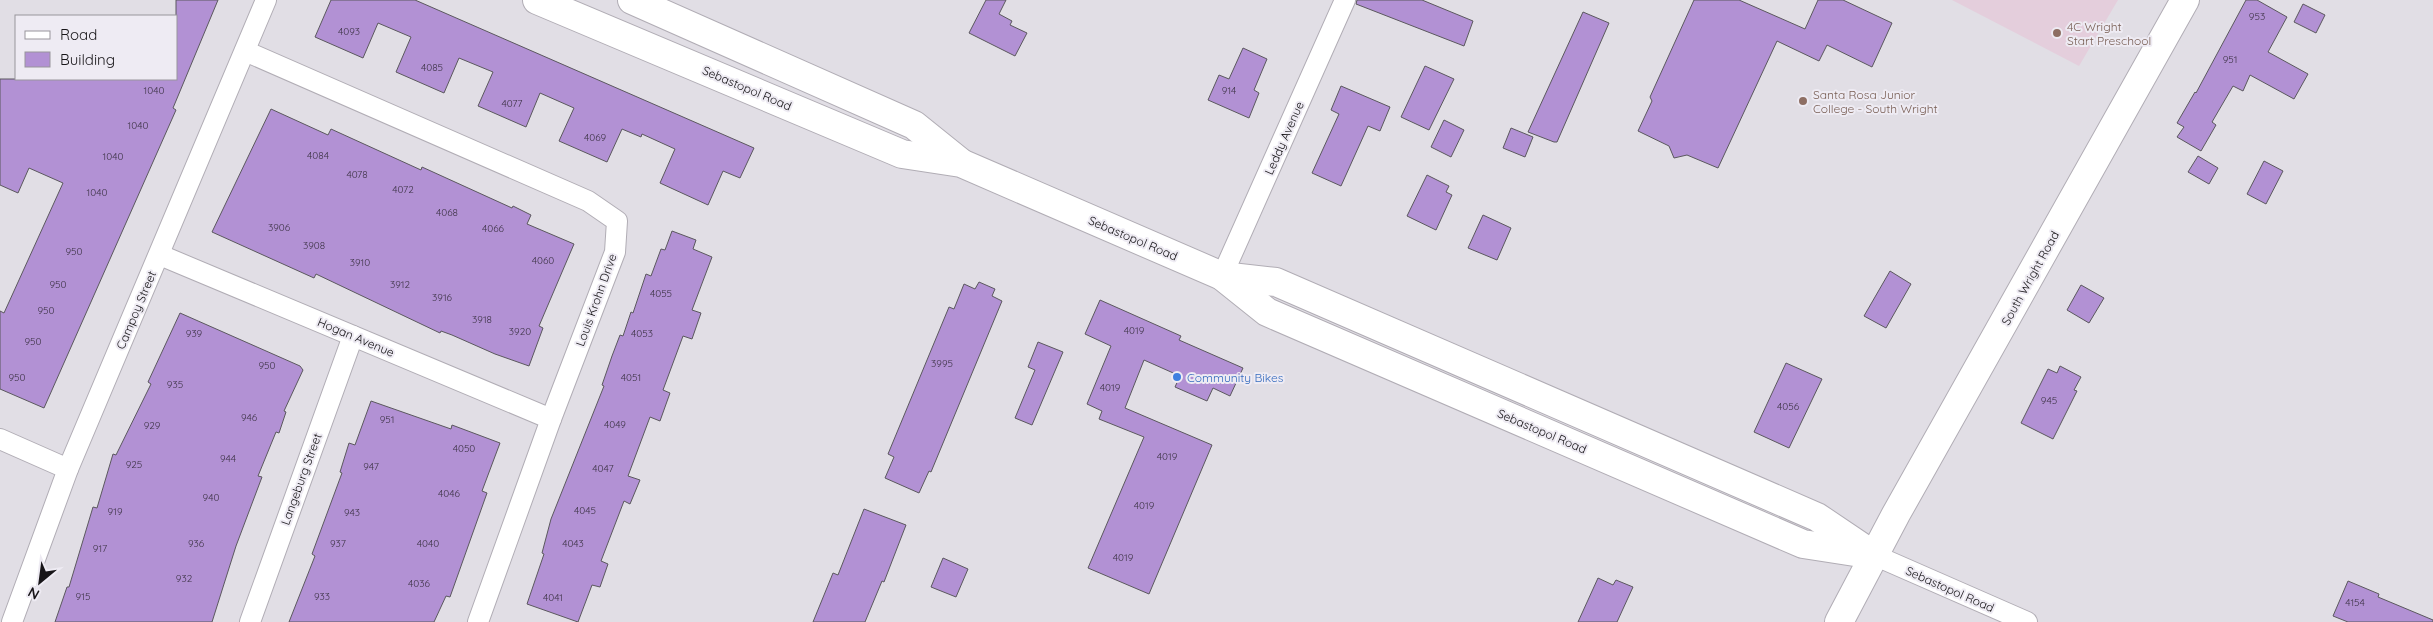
<svg xmlns="http://www.w3.org/2000/svg" width="2433" height="622" font-family="Quicksand,sans-serif">
  <style>
    .education { fill: #e4cedc }
    .building { fill: #b291d4; stroke: #5b585e }
    .lines { fill: none; stroke-linecap: round; stroke-linejoin: round }
    .street-casing { stroke: #b1adb5; stroke-width: 22 }
    .secondary-casing { stroke: #b1adb5; stroke-width: 30 }
    .street { stroke: #fff; stroke-width: 20 }
    .secondary { stroke: #fff; stroke-width: 28 }
    .education-dot { fill: #8d6e63; stroke: #eeebf3; stroke-width: 2 }
    .shop-dot { fill: #3f7fe0; stroke: #eeebf3; stroke-width: 2 }
    .labels { text-anchor: middle; dominant-baseline: central; stroke-width: 4; stroke-linejoin: round; paint-order: stroke }
    .number-label { font-size: 10px; fill: #3e3447 }
    .education-label { font-size: 12px; fill: #785e54; stroke: #eeebf3; text-anchor: start }
    .street-label { font-size: 12px; fill: #171518; stroke: #eeebf3 }
    .shop-label { font-size: 12px; fill: #366cbe; stroke: #eeebf3; text-anchor: start }
  </style>
  <rect width="100%" height="100%" fill="#e1dee5"/>
  <!-- education -->
  <path class="education" d="M1952 0H2118L2079 66Z"/>
  <!-- building -->
  <g class="building">
    <path d="M176 0H218L173 108 176 110 44 408 0 389V311L4 313 63 183 29 168 18 193 0 185V79H176Z"/>
    <path d="M331 0H415L754 148 740 178 723 171 708 205 660 183 675 149 642 134 641 137 622 129 607 162 559 141 574 108 540 93 526 127 478 106 493 72 459 58 444 93 396 72 411 37 378 23 363 58 315 37Z"/>
    <path d="M986 0H1006L999 14 1012 21 1010 25 1027 33 1015 56 969 33Z"/>
    <path d="M1357 0H1422L1473 21 1464 46 1356 4Z"/>
    <path d="M1694 0H1739L1805 29 1818 0H1843L1892 23 1872 67 1827 45 1819 61 1777 41 1718 168 1687 155 1674 158 1669 146 1638 131 1652 101 1650 97Z"/>
    <path d="M2246 0H2257L2287 17 2268 52 2308 74 2294 99 2250 75 2243 91 2233 86 2212 122 2216 125 2201 151 2177 137 2184 127 2177 123 2195 92 2196 93Z"/>
    <path d="M2303 4 2325 15 2316 33 2294 22Z"/>
    <path d="M1583 12 1609 23 1557 142H1554L1528 132Z"/>
    <path d="M1243 48 1267 59 1254 90 1259 93 1249 118 1208 100 1219 75 1229 79Z"/>
    <path d="M1425 66 1454 79 1429 130 1401 117Z"/>
    <path d="M1341 86 1390 107 1380 131 1368 126 1341 186 1312 173 1339 114 1331 110Z"/>
    <path d="M271 109 328 135 331 129 421 170 422 167 512 208 513 206 531 215 527 224 574 244 539 326 543 328 529 366 495 354 452 335 441 331 440 333 316 274 314 278 212 232Z"/>
    <path d="M1444 120 1464 130 1451 157 1431 147Z"/>
    <path d="M1511 128 1533 137 1525 157 1503 148Z"/>
    <path d="M2198 156 2218 168 2209 184 2188 172Z"/>
    <path d="M2264 161 2283 171 2266 204 2247 194Z"/>
    <path d="M1427 175 1449 186 1446 192 1452 195 1436 230 1407 216Z"/>
    <path d="M1483 215 1511 228 1497 260 1468 248Z"/>
    <path d="M672 231 696 240 693 249 712 257 692 310 701 313 692 339 683 336 663 390 670 393 660 421 650 417 628 476 640 480 630 504 624 501 601 561 608 564 600 587 592 585 578 622 527 604 544 554 542 553 551 519 604 386 602 385 612 356 620 335 623 336 631 312 633 313 646 274 651 276 661 249 665 250Z"/>
    <path d="M1890 271 1911 284 1886 328 1864 316Z"/>
    <path d="M979 282 995 289 992 296 1002 301 931 472 929 471 919 493 885 478 894 457 888 454 949 307 954 309 964 284 975 289Z"/>
    <path d="M2081 285 2104 298 2089 323 2067 310Z"/>
    <path d="M1100 300 1181 336 1179 340 1243 368 1230 396 1213 388 1207 401 1175 387 1180 376 1144 360 1125 408 1212 445 1149 594 1088 568 1144 437 1099 419 1102 411 1087 404 1111 346 1085 334Z"/>
    <path d="M180 313 300 366 303 370 284 411 286 412 279 433 276 432 258 476 262 477 236 546 212 622H55L67 587H69L93 507 97 508 113 454 116 455 151 384 148 382Z"/>
    <path d="M1038 342 1063 352 1032 425 1015 418 1035 370 1028 367Z"/>
    <path d="M1786 363 1822 379 1789 448 1754 432Z"/>
    <path d="M2060 366 2081 377 2074 390 2077 391 2053 439 2021 423 2048 369 2057 373Z"/>
    <path d="M371 401 451 429 452 425 500 443 482 491 487 493 450 597 446 596 434 622H289L315 556 312 554 342 473 340 472 349 443 355 445Z"/>
    <path d="M864 509 906 525 884 582 882 581 865 622H813L833 573 838 575Z"/>
    <path d="M943 558 968 569 956 597 931 587Z"/>
    <path d="M1598 578 1613 585 1616 580 1633 587 1617 622H1578Z"/>
    <path d="M2348 581 2379 594 2378 597 2433 620V622H2348L2333 616Z"/>
  </g>
  <g class="lines">
    <defs>
      <g id="street">
        <path d="M245 51 588 201 617 221 615 252 551 419 478 622"/>
        <path d="M160 255 551 419"/>
        <path d="M1222 276 1345 0"/>
        <path d="M0 439 68 469"/>
        <path d="M1874 555 2027 622"/>
        <path d="M12 622 68 469 266 0"/>
        <path d="M250 622 353 336"/>
      </g>
      <g id="secondary">
        <path d="M537 0 902 154 961 163 1222 276 1267 312 1803 544 1874 555"/>
        <path d="M632 0 914 125 960 162"/>
        <path d="M1222 276 1276 282 1817 517 1869 552"/>
        <path d="M1839 622 1896 514 2185 0"/>
      </g>
    </defs>
    <!-- street casing -->
    <use href="#street" class="street-casing"/>
    <!-- secondary casing -->
    <use href="#secondary" class="secondary-casing"/>
    <!-- street -->
    <use href="#street" class="street"/>
    <!-- secondary -->
    <use href="#secondary" class="secondary"/>
  </g>
  <!-- markers -->
  <g class="education-dot">
    <circle cx="2057" cy="33" r="5"/>
    <circle cx="1803" cy="101" r="5"/>
  </g>
  <circle class="shop-dot" cx="1177" cy="377" r="5"/>
  <g class="labels">
    <!-- number labels -->
    <g class="number-label">
      <text x="2257" y="16">953</text>
      <text x="349" y="31">4093</text>
      <text x="2230" y="59">951</text>
      <text x="432" y="67">4085</text>
      <text x="154" y="90">1040</text>
      <text x="1229" y="90">914</text>
      <text x="512" y="103">4077</text>
      <text x="138" y="125">1040</text>
      <text x="595" y="137">4069</text>
      <text x="318" y="155">4084</text>
      <text x="113" y="156">1040</text>
      <text x="357" y="174">4078</text>
      <text x="403" y="189">4072</text>
      <text x="97" y="192">1040</text>
      <text x="447" y="212">4068</text>
      <text x="279" y="227">3906</text>
      <text x="493" y="228">4066</text>
      <text x="314" y="245">3908</text>
      <text x="74" y="251">950</text>
      <text x="543" y="260">4060</text>
      <text x="360" y="262">3910</text>
      <text x="58" y="284">950</text>
      <text x="400" y="284">3912</text>
      <text x="661" y="293">4055</text>
      <text x="442" y="297">3916</text>
      <text x="46" y="310">950</text>
      <text x="482" y="319">3918</text>
      <text x="1134" y="330">4019</text>
      <text x="520" y="331">3920</text>
      <text x="194" y="333">939</text>
      <text x="642" y="333">4053</text>
      <text x="33" y="341">950</text>
      <text x="942" y="363">3995</text>
      <text x="267" y="365">950</text>
      <text x="17" y="377">950</text>
      <text x="631" y="377">4051</text>
      <text x="175" y="384">935</text>
      <text x="1110" y="387">4019</text>
      <text x="2049" y="400">945</text>
      <text x="1788" y="406">4056</text>
      <text x="249" y="417">946</text>
      <text x="387" y="419">951</text>
      <text x="615" y="424">4049</text>
      <text x="152" y="425">929</text>
      <text x="464" y="448">4050</text>
      <text x="1167" y="456">4019</text>
      <text x="228" y="458">944</text>
      <text x="134" y="464">925</text>
      <text x="371" y="466">947</text>
      <text x="603" y="468">4047</text>
      <text x="449" y="493">4046</text>
      <text x="211" y="497">940</text>
      <text x="1144" y="505">4019</text>
      <text x="585" y="510">4045</text>
      <text x="115" y="511">919</text>
      <text x="352" y="512">943</text>
      <text x="196" y="543">936</text>
      <text x="338" y="543">937</text>
      <text x="428" y="543">4040</text>
      <text x="573" y="543">4043</text>
      <text x="100" y="548">917</text>
      <text x="1123" y="557">4019</text>
      <text x="184" y="578">932</text>
      <text x="419" y="583">4036</text>
      <text x="83" y="596">915</text>
      <text x="322" y="596">933</text>
      <text x="553" y="597">4041</text>
      <text x="2355" y="602">4154</text>
    </g>
    <!-- education labels -->
    <g class="education-label">
      <text x="2067" y="26">4C Wright<tspan x="2067" dy="14">Start Preschool</tspan></text>
      <text x="1813" y="94">Santa Rosa Junior<tspan x="1813" dy="14">College - South Wright</tspan></text>
    </g>
    <!-- street labels -->
    <g class="street-label">
      <text transform="translate(747 88) rotate(23)">Sebastopol Road</text>
      <text transform="translate(1284 138) rotate(-66)">Leddy Avenue</text>
      <text transform="translate(1133 238) rotate(23)">Sebastopol Road</text>
      <text transform="translate(2030 278) rotate(-61)">South Wright Road</text>
      <text transform="translate(596 300) rotate(-70)">Louis Krohn Drive</text>
      <text transform="translate(136 310) rotate(-67)">Campoy Street</text>
      <text transform="translate(356 337) rotate(23)">Hogan Avenue</text>
      <text transform="translate(1542 431) rotate(23)">Sebastopol Road</text>
      <text transform="translate(301 479) rotate(-70)">Langeburg Street</text>
      <text transform="translate(1950 589) rotate(24)">Sebastopol Road</text>
    </g>
    <!-- shop labels -->
    <g class="shop-label">
      <text x="1187" y="377">Community Bikes</text>
    </g>
  </g>
  <!-- legend -->
  <rect x="15" y="15" width="162" height="65" fill="#eeebf3" stroke="#98959b"/>
  <rect x="25" y="31" width="25" height="8" fill="#ffffff" stroke="#98959b"/>
  <text x="60" y="40" font-size="15" fill="#171518">Road</text>
  <rect x="25" y="52" width="25" height="15" fill="#b291d4" stroke="#98959b"/>
  <text x="60" y="65" font-size="15" fill="#171518">Building</text>
  <!-- north arrow -->
  <g transform="translate(40 582) rotate(209)" stroke="#eeebf3" stroke-width="4" paint-order="stroke">
  <path d="M0-4L9 19L0 12L-9 19Z" fill="#171518"/>
  <text y="-8" font-size="14" font-weight="bold" text-anchor="middle" fill="#171518">N</text>
  </g>
</svg>
